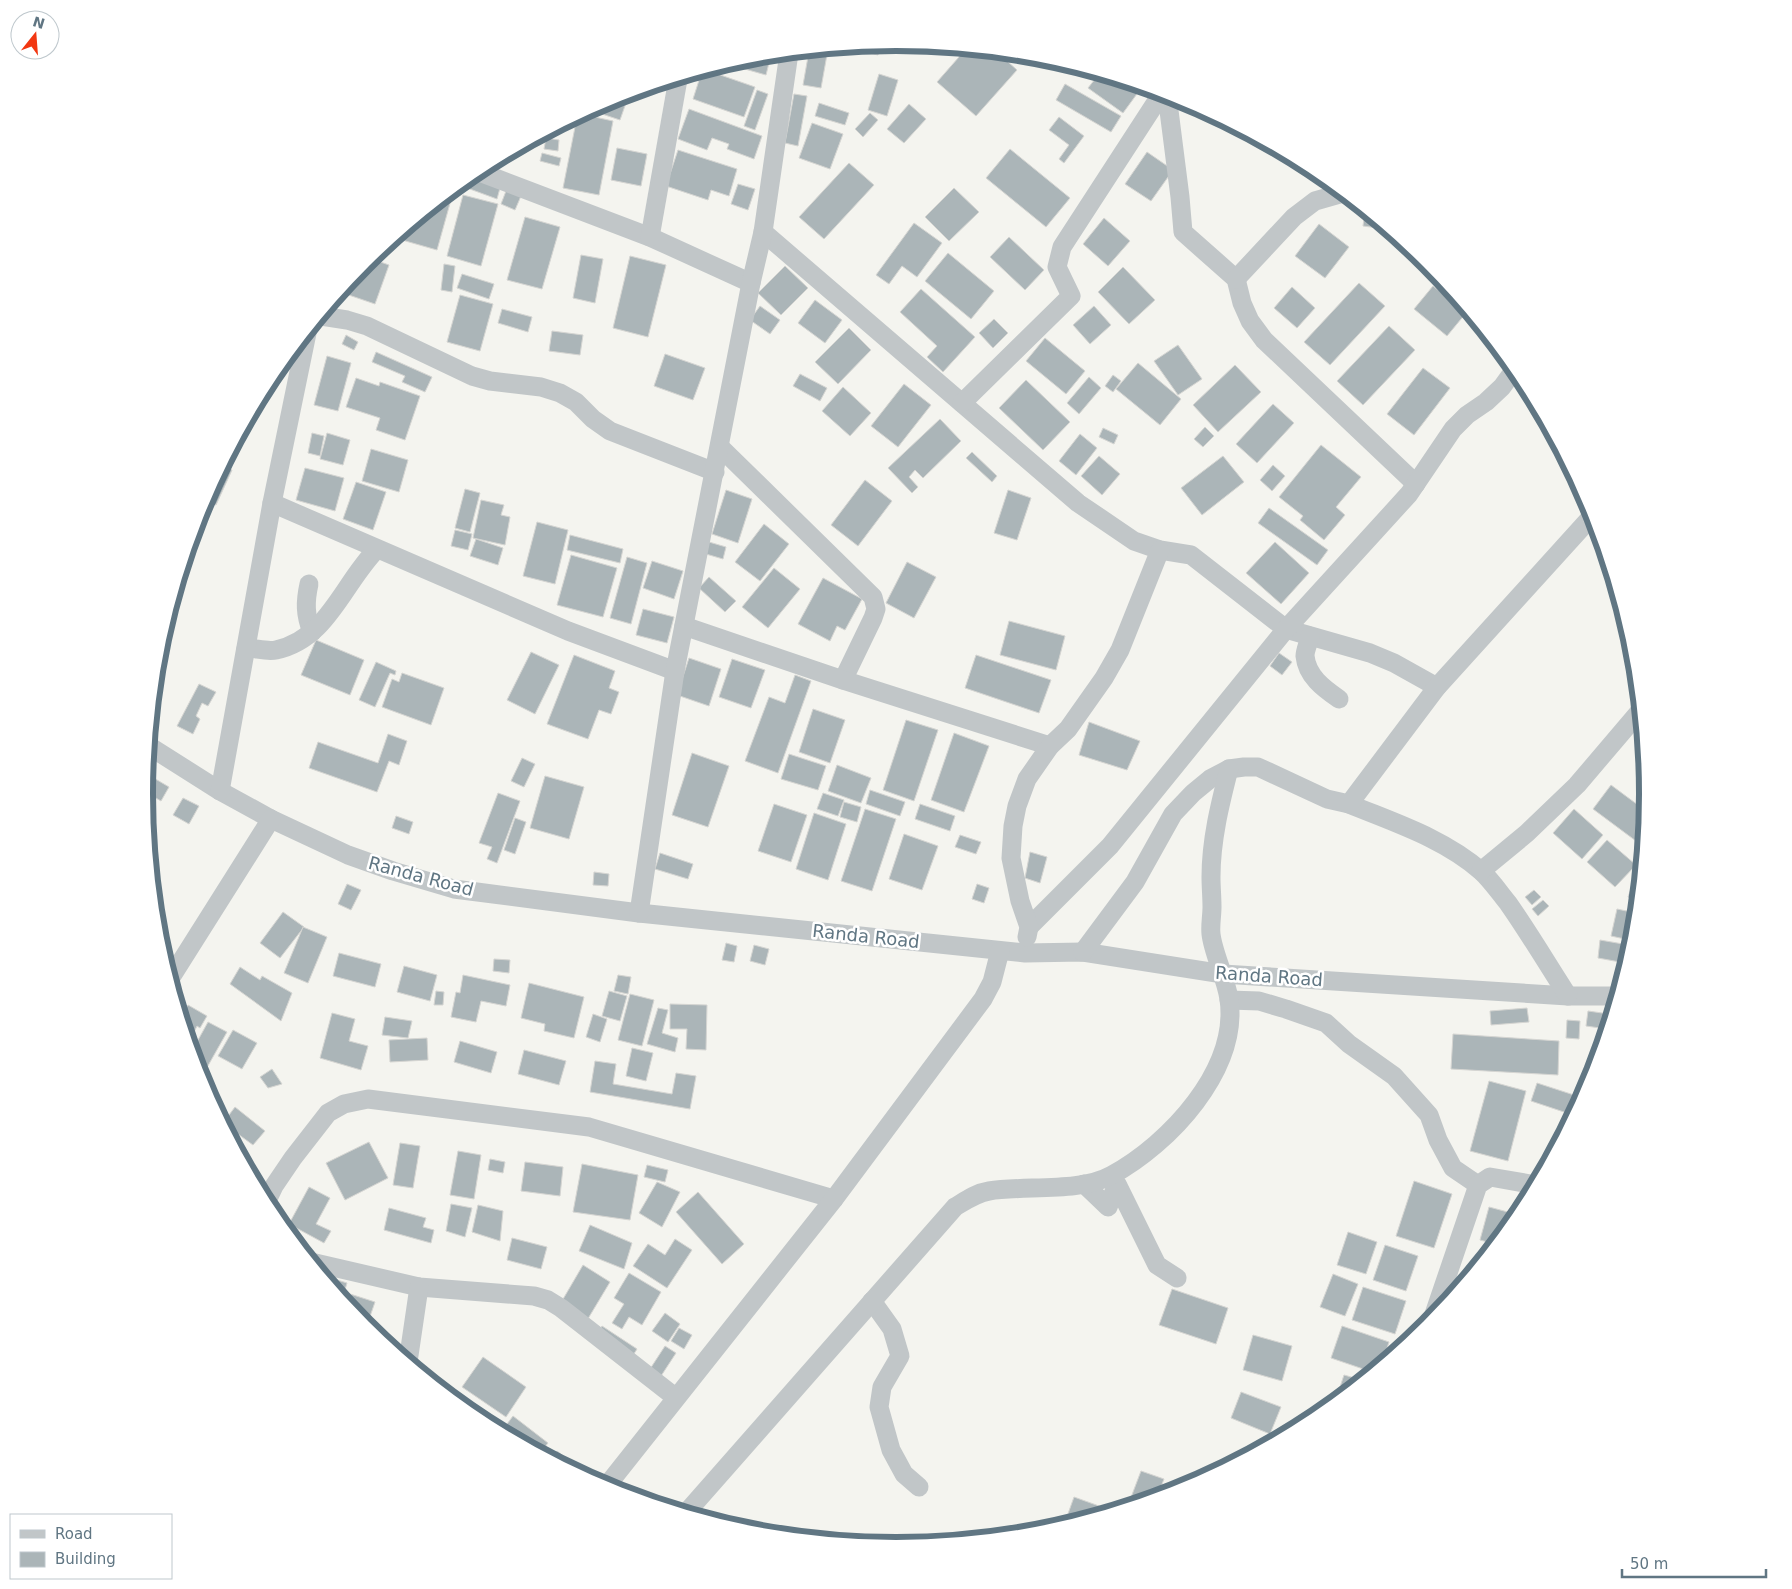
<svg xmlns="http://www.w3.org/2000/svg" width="1792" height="1589" font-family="'DejaVu Sans',sans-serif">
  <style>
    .building { fill: #abb5b8; stroke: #d5d5d2 }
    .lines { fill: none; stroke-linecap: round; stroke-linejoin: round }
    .minor { stroke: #c1c6c8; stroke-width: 19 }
    .labels { text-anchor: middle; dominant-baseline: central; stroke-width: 5; stroke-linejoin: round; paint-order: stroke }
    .street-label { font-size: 18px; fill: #607683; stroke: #fff }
    .rim { fill: none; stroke: #607683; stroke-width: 6 }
  </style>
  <rect width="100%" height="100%" fill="#f4f4ef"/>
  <!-- building -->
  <g class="building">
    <path d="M881 44 878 55 857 50 858 46Z"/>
    <path d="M828 49 821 88 803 85 809 51Z"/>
    <path d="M966 49 975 50 984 58 990 52H997L1017 70 976 116 937 82Z"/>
    <path d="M771 55 766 75 727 64 750 57Z"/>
    <path d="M706 70 755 87 744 117 693 99 702 71Z"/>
    <path d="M879 74 898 80 887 116 868 110Z"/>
    <path d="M1099 74 1142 87 1123 113 1088 88Z"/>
    <path d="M1065 84 1121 116 1111 132 1056 100Z"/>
    <path d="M757 90 768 94 755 130 744 126Z"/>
    <path d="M794 94 807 96 798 146 785 143Z"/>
    <path d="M618 97 627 100 620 120 590 110 608 100Z"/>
    <path d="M819 103 849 113 845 125 815 116Z"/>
    <path d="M909 104 926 119 904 143 887 129Z"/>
    <path d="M689 109 762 136 754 159 727 149 729 144 712 138 707 150 678 139Z"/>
    <path d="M870 113 878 120 863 137 855 129Z"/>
    <path d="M581 114 613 121 599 195 563 188 577 117Z"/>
    <path d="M1059 117 1084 136 1064 163 1059 159 1069 145 1049 130Z"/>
    <path d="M812 123 843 134 830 169 799 158Z"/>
    <path d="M546 138 559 140 558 151 544 149Z"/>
    <path d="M617 148 647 154 641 186 611 180Z"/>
    <path d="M1010 149 1070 198 1046 227 986 178Z"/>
    <path d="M678 150 737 169 729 196 711 190 708 200 666 186Z"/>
    <path d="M1147 152 1173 170 1151 201 1125 184Z"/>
    <path d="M542 153 561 158 559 166 540 161Z"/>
    <path d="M849 163 874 185 824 239 799 217Z"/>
    <path d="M469 177 500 188 497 199 459 185Z"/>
    <path d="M738 184 755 189 748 210 731 204Z"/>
    <path d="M954 188 979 212 949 241 925 217Z"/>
    <path d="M454 189 437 250 402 240 405 229Z"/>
    <path d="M506 191 521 196 515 210 501 204Z"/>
    <path d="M463 195 498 204 481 266 447 256Z"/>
    <path d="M1365 211 1386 229 1363 226Z"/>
    <path d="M525 217 560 227 542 289 507 280Z"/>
    <path d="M1104 218 1130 241 1108 266 1083 244Z"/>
    <path d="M914 223 942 243 917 277 902 266 889 284 876 275Z"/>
    <path d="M1319 224 1349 247 1325 278 1295 256Z"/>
    <path d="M1009 237 1044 270 1025 290 990 257Z"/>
    <path d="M948 253 994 291 971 319 925 281Z"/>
    <path d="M581 255 603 259 595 303 573 298Z"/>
    <path d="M630 256 666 265 648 337 613 328Z"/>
    <path d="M369 258 389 265 375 304 340 292Z"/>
    <path d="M444 264 455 266 452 292 441 290Z"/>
    <path d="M785 266 808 288 781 315 758 293Z"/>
    <path d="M1123 267 1155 300 1129 324 1098 292Z"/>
    <path d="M462 274 494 284 489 299 457 288Z"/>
    <path d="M1359 283 1385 306 1330 365 1304 342Z"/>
    <path d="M1433 286 1466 313 1447 336 1414 309Z"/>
    <path d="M1292 287 1315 308 1297 328 1274 308Z"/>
    <path d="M921 289 975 337 943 372 927 357 937 346 900 312Z"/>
    <path d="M460 295 493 304 480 351 447 342Z"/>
    <path d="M815 300 842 320 825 343 798 323Z"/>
    <path d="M760 306 780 320 770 334 750 320Z"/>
    <path d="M1094 306 1111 325 1090 344 1073 325Z"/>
    <path d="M502 309 532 317 528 332 498 323Z"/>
    <path d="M994 319 1008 333 993 348 979 333Z"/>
    <path d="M1389 326 1415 350 1363 405 1337 381Z"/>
    <path d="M849 328 871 350 838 384 815 362Z"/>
    <path d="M552 331 583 335 580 355 549 351Z"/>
    <path d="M346 335 358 342 354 350 342 344Z"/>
    <path d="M1045 338 1085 371 1066 394 1026 361Z"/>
    <path d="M1178 345 1202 379 1178 395 1154 361Z"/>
    <path d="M376 352 432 377 425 392 402 382 405 376 372 362Z"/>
    <path d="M665 354 705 368 693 400 654 386Z"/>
    <path d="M327 356 351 363 338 411 314 405Z"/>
    <path d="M1138 363 1181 399 1160 425 1116 389Z"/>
    <path d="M1235 365 1261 392 1218 432 1193 405Z"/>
    <path d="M1423 368 1450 388 1414 435 1387 414Z"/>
    <path d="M800 374 827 388 820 401 793 386Z"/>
    <path d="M1113 375 1121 381 1113 392 1105 386Z"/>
    <path d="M1089 377 1101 388 1079 414 1067 403Z"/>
    <path d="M356 378 379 386 380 382 420 396 405 440 376 430 380 418 346 407Z"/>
    <path d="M1026 380 1070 422 1043 450 999 408Z"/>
    <path d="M904 384 931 405 898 447 871 426Z"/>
    <path d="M843 387 871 413 850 436 822 411Z"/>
    <path d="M1273 404 1294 423 1257 463 1236 444Z"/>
    <path d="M940 419 961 441 923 478 915 470 909 477 918 487 912 493 888 468Z"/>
    <path d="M1205 427 1214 436 1203 447 1194 439Z"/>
    <path d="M1103 428 1118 435 1114 444 1099 437Z"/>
    <path d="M312 433 324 436 320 456 308 453Z"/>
    <path d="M327 433 350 440 343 465 320 459Z"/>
    <path d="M1080 434 1097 448 1076 475 1059 461Z"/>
    <path d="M1321 445 1361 477 1336 507 1345 515 1324 540 1300 520 1303 516 1279 497Z"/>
    <path d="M371 449 408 460 399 492 362 481Z"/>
    <path d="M972 452 997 476 992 482 966 458Z"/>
    <path d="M1099 456 1120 474 1102 495 1081 476Z"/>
    <path d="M1223 456 1244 482 1202 515 1181 488Z"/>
    <path d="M1273 465 1285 476 1272 491 1260 480Z"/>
    <path d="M223 466 232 470 216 505 205 500Z"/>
    <path d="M305 468 344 478 335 511 296 500Z"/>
    <path d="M865 480 892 501 858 546 831 525Z"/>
    <path d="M356 482 386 492 373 530 343 519Z"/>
    <path d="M465 489 480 493 470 532 455 528Z"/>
    <path d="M726 490 752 499 738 543 712 534Z"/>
    <path d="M1008 490 1031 498 1017 540 994 533Z"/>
    <path d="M481 500 504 505 501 515 510 517 505 545 473 538Z"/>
    <path d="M1269 508 1328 550 1317 565 1258 523Z"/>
    <path d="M537 522 568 530 555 584 523 576Z"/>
    <path d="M764 524 789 544 760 581 735 562Z"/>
    <path d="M455 530 472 534 468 550 451 546Z"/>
    <path d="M570 535 623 549 620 563 567 550Z"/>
    <path d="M476 539 503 548 498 565 470 556Z"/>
    <path d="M709 542 726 547 723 559 706 554Z"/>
    <path d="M1275 542 1309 573 1281 604 1246 573Z"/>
    <path d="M571 555 617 568 603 617 557 605Z"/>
    <path d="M627 557 647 563 631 624 610 618Z"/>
    <path d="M652 561 683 571 674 599 643 588Z"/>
    <path d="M907 562 936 577 914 618 886 603Z"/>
    <path d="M774 568 800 589 768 628 742 607Z"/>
    <path d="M709 577 736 601 725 612 699 588Z"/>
    <path d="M823 578 862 599 845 630 837 626 830 641 798 624Z"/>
    <path d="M643 609 674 617 667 643 636 635Z"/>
    <path d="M1009 621 1065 636 1056 670 1000 655Z"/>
    <path d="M316 640 364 660 350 695 301 675Z"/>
    <path d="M531 652 559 665 535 714 507 700Z"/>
    <path d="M1279 653 1292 662 1282 675 1270 666Z"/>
    <path d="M574 655 615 671 609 688 619 692 611 714 599 710 588 739 547 724Z"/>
    <path d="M976 655 1051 680 1039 713 965 688Z"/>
    <path d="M689 658 721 669 709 706 677 695Z"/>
    <path d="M732 659 765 670 751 708 719 697Z"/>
    <path d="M376 662 396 671 395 675 390 673 375 707 359 700Z"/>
    <path d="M402 673 444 688 431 725 382 707 392 679 399 682Z"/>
    <path d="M795 675 811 681 778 773 745 761 769 697 785 703Z"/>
    <path d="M199 684 216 692 208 706 202 703 196 716 200 719 193 734 177 726Z"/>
    <path d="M813 709 845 720 830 763 799 752Z"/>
    <path d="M906 720 938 730 914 801 883 790Z"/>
    <path d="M1089 722 1140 741 1127 770 1079 755Z"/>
    <path d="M954 733 989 746 964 812 931 800Z"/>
    <path d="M388 734 407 741 399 765 389 761 377 792 309 768 318 742 378 763Z"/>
    <path d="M692 753 729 766 708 827 672 815Z"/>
    <path d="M789 754 826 766 818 790 781 779Z"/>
    <path d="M522 758 535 764 524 787 511 781Z"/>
    <path d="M837 765 871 778 861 803 828 791Z"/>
    <path d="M545 776 584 787 569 839 530 828Z"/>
    <path d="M152 777 169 787 161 801 144 791Z"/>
    <path d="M1611 785 1646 811 1645 829 1636 841 1593 809Z"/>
    <path d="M870 790 905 802 900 816 866 804Z"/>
    <path d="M498 793 520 801 497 863 487 859 492 847 479 843Z"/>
    <path d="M823 793 844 800 838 816 817 809Z"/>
    <path d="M183 798 199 806 189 824 173 815Z"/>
    <path d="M844 802 861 807 857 822 840 817Z"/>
    <path d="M774 804 807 815 791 862 758 851Z"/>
    <path d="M920 804 955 816 950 831 915 819Z"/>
    <path d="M865 809 896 819 872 891 841 881Z"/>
    <path d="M1574 809 1603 835 1582 859 1553 833Z"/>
    <path d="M814 813 846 824 828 880 796 869Z"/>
    <path d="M396 816 413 822 409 834 392 828Z"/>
    <path d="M515 818 526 822 515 854 504 850Z"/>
    <path d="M904 834 938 846 922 890 889 879Z"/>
    <path d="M960 835 981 842 976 854 955 847Z"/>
    <path d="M1607 840 1636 865 1615 887 1587 862Z"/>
    <path d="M1030 852 1047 857 1040 883 1025 878Z"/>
    <path d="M660 853 693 864 688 879 655 869Z"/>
    <path d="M1638 870 1640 871 1638 900 1628 897Z"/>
    <path d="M594 872 609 874 608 886 593 885Z"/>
    <path d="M347 884 361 890 351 910 338 904Z"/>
    <path d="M977 884 989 888 984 903 972 899Z"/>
    <path d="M1534 890 1541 897 1532 905 1525 897Z"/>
    <path d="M1543 900 1549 906 1538 916 1532 909Z"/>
    <path d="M1617 909 1636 913 1634 941 1611 936Z"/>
    <path d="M283 912 304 927 280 958 260 943Z"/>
    <path d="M303 927 327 937 308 983 284 973Z"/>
    <path d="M1600 940 1623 944 1620 962 1598 958Z"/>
    <path d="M726 943 737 946 734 962 722 960Z"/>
    <path d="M754 945 769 949 765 965 750 961Z"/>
    <path d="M339 953 381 964 375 987 333 976Z"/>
    <path d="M494 959 510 960 509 973 493 971Z"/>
    <path d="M404 966 437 975 430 1001 397 992Z"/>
    <path d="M240 967 260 980 262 976 292 993 281 1021 230 984Z"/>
    <path d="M463 975 510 985 506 1006 481 1001 476 1022 451 1017 456 992 460 993Z"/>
    <path d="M618 975 631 977 628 994 614 991Z"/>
    <path d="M529 983 584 997 574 1038 544 1031 545 1024 521 1018Z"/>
    <path d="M436 991 444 992 443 1005H434Z"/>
    <path d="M609 991 627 996 620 1021 602 1016Z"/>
    <path d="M630 994 654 1000 642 1046 618 1040Z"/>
    <path d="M670 1004 707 1005 706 1050 686 1049 687 1029H670Z"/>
    <path d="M188 1005 207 1016 200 1028 197 1026 194 1032 184 1027 181 1016Z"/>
    <path d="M658 1008 668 1010 662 1033 678 1038 675 1052 647 1044Z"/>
    <path d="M1527 1008 1529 1022 1491 1025 1490 1011Z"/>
    <path d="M1609 1008 1613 1009 1607 1029 1586 1026 1588 1011 1609 1014Z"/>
    <path d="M332 1013 355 1019 349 1041 368 1046 361 1070 320 1058Z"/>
    <path d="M593 1014 607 1019 600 1042 586 1037Z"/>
    <path d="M385 1017 412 1021 408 1038 382 1035Z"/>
    <path d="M1567 1020 1580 1021 1579 1039 1566 1038Z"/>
    <path d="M208 1022 227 1032 205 1071 196 1065 192 1051Z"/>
    <path d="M233 1030 257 1043 242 1069 218 1056Z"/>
    <path d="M1453 1034 1559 1041 1558 1075 1451 1069Z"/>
    <path d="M427 1038 428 1060 390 1062 389 1040Z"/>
    <path d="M460 1041 497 1052 491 1073 454 1062Z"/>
    <path d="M632 1048 653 1053 646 1081 626 1076Z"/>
    <path d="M524 1050 566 1061 559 1085 518 1074Z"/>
    <path d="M595 1061 616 1064 613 1084 672 1094 676 1073 696 1076 690 1109 590 1092Z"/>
    <path d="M272 1069 282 1084 268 1088 260 1077Z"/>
    <path d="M1489 1081 1526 1091 1508 1161 1470 1151Z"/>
    <path d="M1537 1083 1577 1096 1570 1114 1531 1101Z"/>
    <path d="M205 1089 218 1097 213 1105Z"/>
    <path d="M235 1107 265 1131 253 1145 223 1123Z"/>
    <path d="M369 1142 388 1178 345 1200 326 1163Z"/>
    <path d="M400 1143 420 1146 413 1188 393 1185Z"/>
    <path d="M234 1144 244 1148 242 1156 248 1159 245 1164Z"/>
    <path d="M458 1151 481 1155 474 1199 450 1195Z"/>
    <path d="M490 1159 505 1162 503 1173 488 1170Z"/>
    <path d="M525 1162 563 1167 560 1196 521 1191Z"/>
    <path d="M582 1164 638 1175 630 1220 573 1212Z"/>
    <path d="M647 1165 668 1170 665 1182 644 1177Z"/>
    <path d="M1414 1181 1452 1194 1434 1248 1396 1236Z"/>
    <path d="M657 1182 680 1192 662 1227 639 1213Z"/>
    <path d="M309 1187 330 1198 316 1224 331 1231 324 1243 289 1224Z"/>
    <path d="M698 1192 744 1244 722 1264 676 1212Z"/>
    <path d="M451 1204 472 1208 465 1237 446 1231Z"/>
    <path d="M478 1205 503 1211 500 1241 472 1232Z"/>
    <path d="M1489 1207 1519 1215 1495 1244 1480 1240Z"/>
    <path d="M389 1208 426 1218 423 1227 434 1230 431 1243 384 1230Z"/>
    <path d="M590 1225 632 1243 624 1269 579 1251Z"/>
    <path d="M1348 1232 1377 1242 1366 1274 1337 1265Z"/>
    <path d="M512 1238 547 1247 541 1269 507 1260Z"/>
    <path d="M675 1239 692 1250 667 1288 633 1266 648 1244 665 1255Z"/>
    <path d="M1385 1245 1418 1256 1406 1291 1373 1280Z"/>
    <path d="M583 1265 610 1282 586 1322 559 1306Z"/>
    <path d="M629 1273 661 1292 642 1325 629 1317 622 1329 612 1323 624 1304 614 1298Z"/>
    <path d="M1333 1274 1358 1284 1345 1316 1320 1307Z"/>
    <path d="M334 1279 347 1283 344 1293 335 1291 332 1287Z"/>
    <path d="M1363 1287 1406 1301 1395 1334 1352 1320Z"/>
    <path d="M1172 1289 1228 1308 1216 1344 1159 1325Z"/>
    <path d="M347 1293 375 1302 366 1328 344 1302Z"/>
    <path d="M665 1313 680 1324 668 1342 652 1331Z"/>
    <path d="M602 1326 637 1349 630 1360 596 1336Z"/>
    <path d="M1342 1326 1389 1342 1382 1364 1372 1372 1331 1358Z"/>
    <path d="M679 1328 692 1335 684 1349 671 1341Z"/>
    <path d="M1253 1335 1292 1346 1282 1381 1243 1370Z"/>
    <path d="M665 1346 676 1353 661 1376 650 1369Z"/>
    <path d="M483 1357 526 1387 506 1417 462 1387Z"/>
    <path d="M1344 1375 1362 1380 1335 1402Z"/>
    <path d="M1241 1392 1281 1407 1270 1434 1231 1418Z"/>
    <path d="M513 1416 548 1443 540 1453 501 1432Z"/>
    <path d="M557 1451 572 1463 568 1468 551 1458Z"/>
    <path d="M1141 1471 1164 1479 1157 1497 1138 1503 1130 1500Z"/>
    <path d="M1074 1497 1113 1511 1064 1525Z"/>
  </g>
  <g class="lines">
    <!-- minor -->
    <g class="minor">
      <path d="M1167 95 1180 197 1183 232 1236 279 1242 303 1250 321 1264 340 1416 484"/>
      <path d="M477 171 650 237 751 283"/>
      <path d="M763 232 1078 503 1134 541 1160 550 1191 555 1286 629 1370 653 1394 663 1437 687"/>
      <path d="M650 237 678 79"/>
      <path d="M1236 279 1294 217 1315 201 1343 193"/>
      <path d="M321 316 347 320 367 326 472 376 490 381 541 387 560 393 576 402 593 419 610 431 715 472"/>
      <path d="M962 403 1071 296 1057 267 1062 247 1162 93"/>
      <path d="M720 447 873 597 876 609 873 618 843 680"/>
      <path d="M272 503 568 631 675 671"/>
      <path d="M309 584C305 602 305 615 312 632"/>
      <path d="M684 626 843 680 1050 746"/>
      <path d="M1310 636C1309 642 1305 650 1305 656 1307 676 1323 688 1339 699"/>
      <path d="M246 648C255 648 267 652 276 650 328 639 343 583 377 549"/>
      <path d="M149 746 220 791 271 819 348 855 393 871 454 889 639 913 1025 953 1083 952 1223 974 1568 996H1617"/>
      <path d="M220 791 272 503 307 333"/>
      <path d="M1349 804C1395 823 1443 838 1481 871 1491 880 1499 892 1508 903 1529 933 1548 965 1568 996"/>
      <path d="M1481 871 1527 833 1577 785 1640 711"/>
      <path d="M639 913 675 671 751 283 763 232 789 53"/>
      <path d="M1029 927 1110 846 1286 629 1409 494 1453 429 1467 415 1486 402 1502 387 1515 369"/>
      <path d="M1027 937 1029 927 1020 901 1011 858 1013 826 1017 806 1027 779 1050 746 1068 729 1104 678 1120 650 1160 550"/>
      <path d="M1083 952 1135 882 1173 814 1193 793 1210 779 1229 769 1244 767H1258L1327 799 1349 804 1437 687 1593 515"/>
      <path d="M170 979 271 819"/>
      <path d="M1229 1000 1259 1001 1286 1009 1326 1023 1349 1044 1394 1076 1429 1115 1438 1140 1453 1168 1478 1185"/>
      <path d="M1084 1184 1108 1207 1117 1184 1157 1265 1177 1278"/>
      <path d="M266 1203 274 1186 293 1158 328 1113 344 1104 368 1099 589 1127 834 1199"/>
      <path d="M311 1262 419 1287 534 1296 548 1300 561 1308 675 1397"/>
      <path d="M872 1301 892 1329 900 1356 882 1387 879 1407 891 1450 904 1474 919 1487"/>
      <path d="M1431 1323 1478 1185 1490 1177 1536 1185"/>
      <path d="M408 1362 419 1287"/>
      <path d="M605 1488 834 1199 983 999 992 982 1000 951"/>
      <path d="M686 1513 955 1207C965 1201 976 1193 989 1191 1025 1185 1080 1193 1112 1175 1169 1144 1239 1070 1229 999 1226 978 1213 953 1211 934 1210 925 1212 916 1212 907 1212 897 1211 887 1211 877 1211 840 1220 804 1229 769"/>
    </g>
  </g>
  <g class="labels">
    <!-- street labels -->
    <g class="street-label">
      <text transform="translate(421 876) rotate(15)">Randa Road</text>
      <text transform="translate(866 936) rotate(6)">Randa Road</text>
      <text transform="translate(1269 976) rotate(4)">Randa Road</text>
    </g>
  </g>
  <!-- crop -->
  <path d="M0 0H1792V1589H0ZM153 794a743 743 0 1 1 1486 0a743 743 0 1 1-1486 0Z" fill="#fff" fill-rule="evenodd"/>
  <path class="rim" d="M153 794a743 743 0 1 1 1486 0a743 743 0 1 1-1486 0Z"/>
  <!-- legend -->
  <rect x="10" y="1514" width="162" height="65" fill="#ffffff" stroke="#bfc8cd"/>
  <rect x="20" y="1530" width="25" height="8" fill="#c1c6c8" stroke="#bfc8cd"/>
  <text x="55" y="1539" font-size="15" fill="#607683">Road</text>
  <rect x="20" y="1552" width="25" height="15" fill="#abb5b8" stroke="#bfc8cd"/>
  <text x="55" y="1564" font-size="15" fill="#607683">Building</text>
  <!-- north arrow -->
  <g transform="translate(35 35) rotate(17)"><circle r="24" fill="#ffffff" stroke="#bfc8cd"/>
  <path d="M0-4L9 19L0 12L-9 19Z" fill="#f23711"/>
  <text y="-8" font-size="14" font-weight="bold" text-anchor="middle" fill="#607683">N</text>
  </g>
  <!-- scale -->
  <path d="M1622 1569v8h144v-8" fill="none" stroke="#607683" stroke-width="2.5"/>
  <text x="1630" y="1569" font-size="15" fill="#607683" stroke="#ffffff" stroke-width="4" paint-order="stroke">50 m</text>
</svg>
